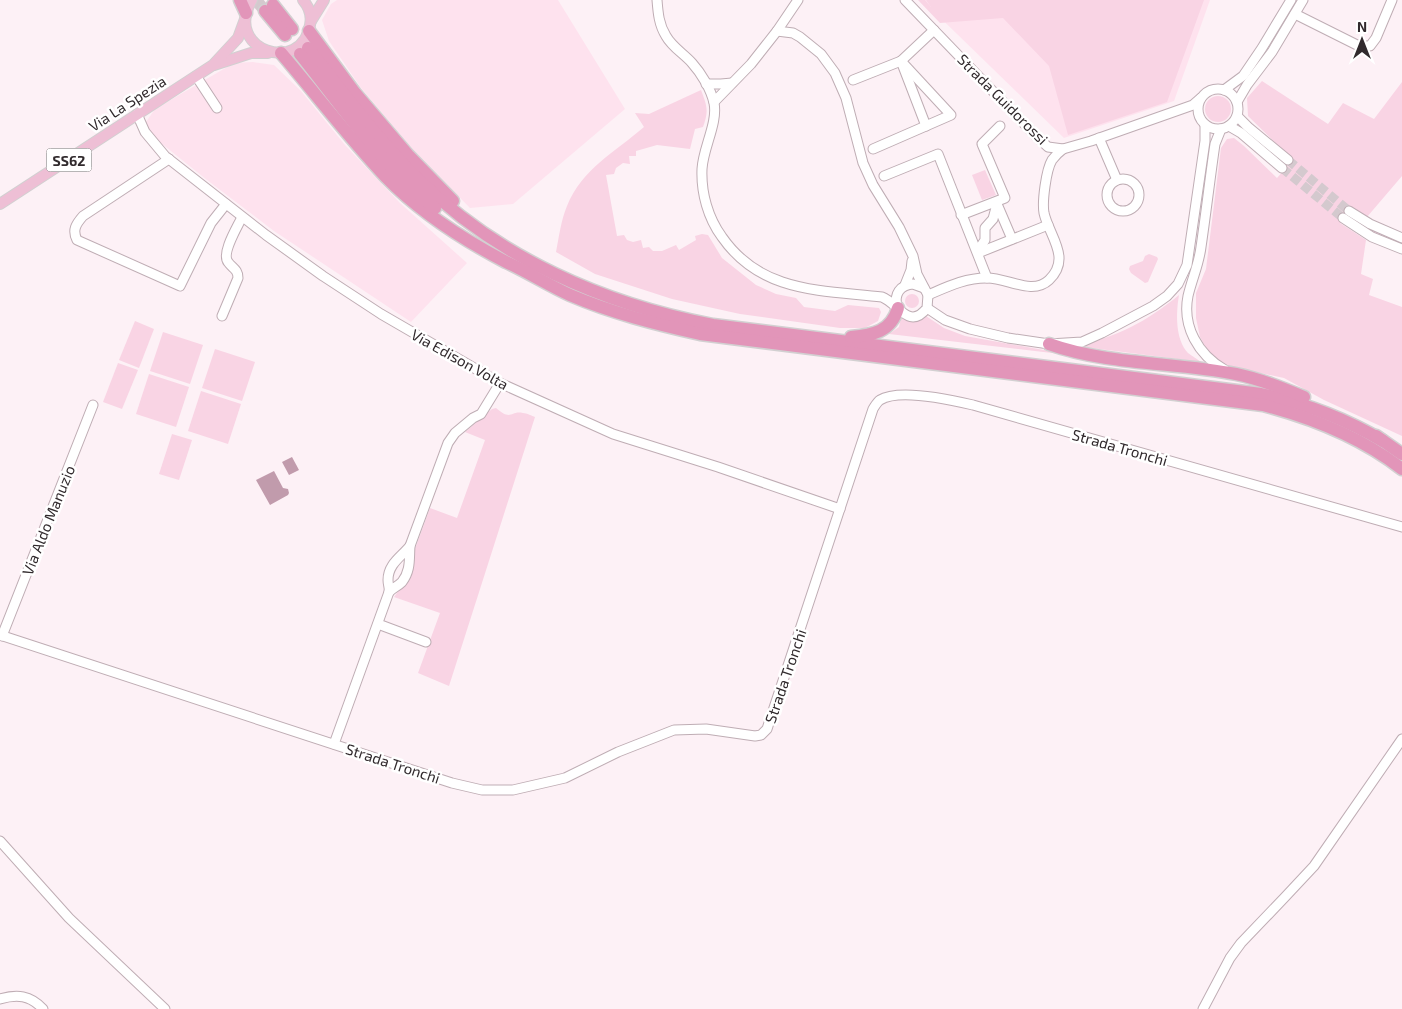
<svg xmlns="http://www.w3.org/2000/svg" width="1402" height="1009" font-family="'Exo 2',sans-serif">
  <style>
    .built { fill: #fee2ee }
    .green { fill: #f9d4e4 }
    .water { fill: #c19bac }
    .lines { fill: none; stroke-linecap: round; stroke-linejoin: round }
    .minor-tunnel { stroke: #d4c9ce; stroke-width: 9; stroke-dasharray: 9 4.5; stroke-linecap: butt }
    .highway-tunnel { stroke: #d4c9ce; stroke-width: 12; stroke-dasharray: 12 6; stroke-linecap: butt }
    .minor-casing { stroke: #bfadb4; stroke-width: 11 }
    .major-casing { stroke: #d2d0d1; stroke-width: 12 }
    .highway-casing { stroke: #d2d0d1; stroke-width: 15 }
    .minor { stroke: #fff; stroke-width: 9 }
    .major { stroke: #eebfd5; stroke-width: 10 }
    .highway { stroke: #e295b9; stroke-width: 12 }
    .labels { text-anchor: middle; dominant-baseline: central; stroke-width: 5; stroke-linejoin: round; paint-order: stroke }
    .shield { fill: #fff; stroke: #6f6a6c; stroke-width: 1 }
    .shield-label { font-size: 14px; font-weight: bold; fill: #312a2d }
    .street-label { font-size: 15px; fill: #312a2d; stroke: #fff }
  </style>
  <rect width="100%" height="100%" fill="#fdf1f6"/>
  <!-- built -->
  <g class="built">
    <path d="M337 0H558L625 109 513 204 470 208 413 150 361 88 329 41 322 20 331 4Z"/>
    <path d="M922 0H1210L1174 101 1064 138Z"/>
    <path d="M253 62 274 65 301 91 345 145 400 203 467 263 411 322 274 231 207 180 151 135 146 122 155 109 234 63Z"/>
  </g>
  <!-- green -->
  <g class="green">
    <path d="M918 0H925L931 7 926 0H1204L1167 102 1068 135 1049 66 1003 18 940 23Z"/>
    <path d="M1262 81 1328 124 1343 103 1374 119 1402 82V176L1367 217 1353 207 1348 213 1374 230 1402 242V245L1374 234 1345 217 1340 223 1366 240 1361 274 1373 279 1369 295 1402 307V436L1324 400 1284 378 1226 366 1210 355 1200 337 1196 318V293L1206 269 1221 148 1227 139 1234 138 1244 146 1277 178 1293 160 1248 116 1247 98Z"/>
    <path d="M701 90C707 106 709 110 703 127L695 129 690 149 657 145 636 151V156H629L630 164 623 163 616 168 614 174 606 175 617 236 624 235 627 240 633 242 641 240 643 248 649 247 653 251H662L676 245 679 250 696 240 695 236 702 234 708 235 722 258 756 285 776 294 796 298 804 307 835 311 848 305 879 308 881 312 878 321 865 328H840L740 314 672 299 595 274 556 252C559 237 561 220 567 206 582 169 615 152 644 127L635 113 649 114Z"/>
    <circle cx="1218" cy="109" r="13"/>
    <path d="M985 170 996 195 982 200 972 175Z"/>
    <path d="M1149 254 1157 257 1158 259 1148 282 1145 283 1131 273 1129 269 1130 266 1143 261 1145 256Z"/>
    <circle cx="912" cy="301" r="7"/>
    <path d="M1179 295C1176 313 1175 339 1188 353 1192 356 1197 359 1201 362L1076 346C1117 337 1146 322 1179 295Z"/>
    <path d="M926 316 944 328 965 336 1077 356 889 334 899 327 901 318C910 322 917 322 926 316Z"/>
    <path d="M135 321 154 329 139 368 119 360Z"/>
    <path d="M163 332 203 345 190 384 150 371Z"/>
    <path d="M215 349 255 362 242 401 202 388Z"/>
    <path d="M118 363 138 370 122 409 103 402Z"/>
    <path d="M149 374 189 387 176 427 136 414Z"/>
    <path d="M201 391 241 404 228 444 188 431Z"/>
    <path d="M496 408C512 422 510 410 523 413 527 413 532 416 535 417L449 686 418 673 440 613 394 597 411 574 415 549 430 508 457 518 485 440 465 432 492 409Z"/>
    <path d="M172 434 192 440 179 480 159 474Z"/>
  </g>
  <!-- water -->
  <g class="water">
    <path d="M292 457 299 470 289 475 282 462Z"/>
    <path d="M274 471 283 488 288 489 289 493 288 495 270 505 256 480Z"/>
  </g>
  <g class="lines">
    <!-- minor-tunnel -->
    <g class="minor-tunnel">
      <path d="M1288 160 1349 211"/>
      <path d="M1282 168 1343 218"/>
    </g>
    <!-- highway-tunnel -->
    <path class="highway-tunnel" d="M256 0 265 11"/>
    <defs>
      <g id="minor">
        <path d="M657 0C658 13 659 25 666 36 672 47 684 54 692 63 701 73 711 89 714 103 718 123 703 148 702 169 701 193 708 218 722 237 761 293 820 290 882 297 898 303 909 331 927 308L928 295 917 274 913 256 899 227 873 185 863 163 846 98 835 73 821 54 800 37 793 33 777 31"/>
        <path d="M905 0 1036 136 1048 147 1063 149 1091 141 1193 105 1201 98"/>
        <path d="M1295 14 1359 46H1370L1376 38 1392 0"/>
        <path d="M196 76 217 108"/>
        <path d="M853 80 901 61 951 115 873 149"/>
        <path d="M706 84H721L732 83"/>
        <circle cx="1218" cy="109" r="20"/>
        <path d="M1224 90 1243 76 1262 48 1291 0"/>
        <path d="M714 102 751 64 777 31 798 0"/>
        <path d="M1237 102 1247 85 1272 52 1303 0"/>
        <path d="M137 114 145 132 165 156 266 235 323 276 381 314 500 383 613 434 718 467 840 509"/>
        <path d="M1237 116 1248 127 1288 160"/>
        <path d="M926 126 901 61 934 30"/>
        <path d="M1229 126 1241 133 1282 168"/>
        <path d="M1221 129 1215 144C1210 178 1206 213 1201 247 1199 264 1192 279 1188 296 1182 326 1198 355 1225 370"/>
        <path d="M1099 138 1117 180"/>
        <path d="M169 159 83 216C76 224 72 230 77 240L180 286 211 223 226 204"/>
        <path d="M884 176 938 154 987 278"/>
        <circle cx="1123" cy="195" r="16"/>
        <path d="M997 204 1012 239"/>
        <path d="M1349 211 1370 224 1402 238"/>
        <path d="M961 215 1005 198 982 144 1000 126"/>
        <path d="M1343 218 1372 237 1402 249"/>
        <path d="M979 252V249L985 240V228L993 219 997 204"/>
        <path d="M978 253 1048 225"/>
        <path d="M905 285 911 270 912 261"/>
        <path d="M928 295C947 287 965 278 986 278 1006 277 1032 296 1049 280 1072 258 1049 236 1044 213 1042 202 1046 170 1052 160 1055 156 1059 152 1063 149"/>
        <path d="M897 306C894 294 900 285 913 284L924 288"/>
        <path d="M927 308 945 320 970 329 1008 338 1049 344 1082 342 1102 333 1153 306 1167 296 1178 284 1187 265 1205 141V125"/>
        <path d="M222 316 238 278C238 269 232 268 228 262 221 253 238 226 242 217"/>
        <path d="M389 592C393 588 398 586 402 582 411 570 409 559 410 546L448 443 455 433 473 418 481 414 500 383"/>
        <path d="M378 624 426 642"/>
        <path d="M0 635 452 783 482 790H513L565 778 618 752 674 730 706 729 755 736 761 735 767 729 873 409C875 406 877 402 880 400 899 388 952 400 973 405L1402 527"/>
        <path d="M2 636 93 405"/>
        <path d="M334 744 389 592C390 588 388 585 388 580 388 564 401 557 410 546"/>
        <path d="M0 841 69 918 165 1009"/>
        <path d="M0 999C17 994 30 995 43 1009"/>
        <path d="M1203 1009 1230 958 1241 943 1285 897 1314 866 1402 739"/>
      </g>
      <g id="major">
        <path d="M252 0C222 50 302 76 310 25 312 16 309 7 303 0"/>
        <path d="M311 21 324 0"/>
        <path d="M214 65 251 53H268"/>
        <path d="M0 204 213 65 238 38 245 19"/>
      </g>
      <g id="highway">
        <path d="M240 0 246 13"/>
        <path d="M273 5 292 29"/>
        <path d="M265 11 285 35"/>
        <path d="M309 31 355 93 408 155 453 201"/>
        <path d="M308 48C343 92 377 139 418 179 498 258 603 304 713 325L1261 394C1304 403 1344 418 1383 441"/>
        <path d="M281 53C316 94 349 138 386 177 421 213 462 239 506 262 528 272 548 285 570 295 612 313 656 324 700 334L1263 405C1313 418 1361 437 1402 469"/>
        <path d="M300 54C340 104 385 169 435 208"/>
        <path d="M851 337C873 335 891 332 898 308"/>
        <path d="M1049 344C1108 365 1174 362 1236 374 1260 379 1282 388 1304 397"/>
        <path d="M1376 436 1402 454"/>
      </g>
    </defs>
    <!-- minor casing -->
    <use href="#minor" class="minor-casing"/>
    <!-- major casing -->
    <use href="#major" class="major-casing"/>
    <!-- highway casing -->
    <use href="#highway" class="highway-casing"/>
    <!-- minor -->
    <use href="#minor" class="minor"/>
    <!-- major -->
    <use href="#major" class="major"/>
    <!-- highway -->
    <use href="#highway" class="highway"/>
  </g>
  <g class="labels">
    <!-- shield labels -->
    <rect class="shield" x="46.5" y="148.5" width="45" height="23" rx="4"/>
    <g class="shield-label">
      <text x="69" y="160">SS62</text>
    </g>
    <!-- street labels -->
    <g class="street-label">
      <text transform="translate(1003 99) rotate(45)">Strada Guidorossi</text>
      <text transform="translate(127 103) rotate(-33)">Via La Spezia</text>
      <text transform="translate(460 359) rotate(29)">Via Edison Volta</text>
      <text transform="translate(1120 447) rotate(16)">Strada Tronchi</text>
      <text transform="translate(48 520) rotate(-68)">Via Aldo Manuzio</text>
      <text transform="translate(785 676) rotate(-71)">Strada Tronchi</text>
      <text transform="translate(393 763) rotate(18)">Strada Tronchi</text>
    </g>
  </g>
  <!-- north arrow -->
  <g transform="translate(1362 40)" stroke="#ffffff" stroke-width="4" paint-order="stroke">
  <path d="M0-4L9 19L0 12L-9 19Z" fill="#312a2d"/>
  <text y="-8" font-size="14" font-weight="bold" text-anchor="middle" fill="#312a2d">N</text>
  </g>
</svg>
